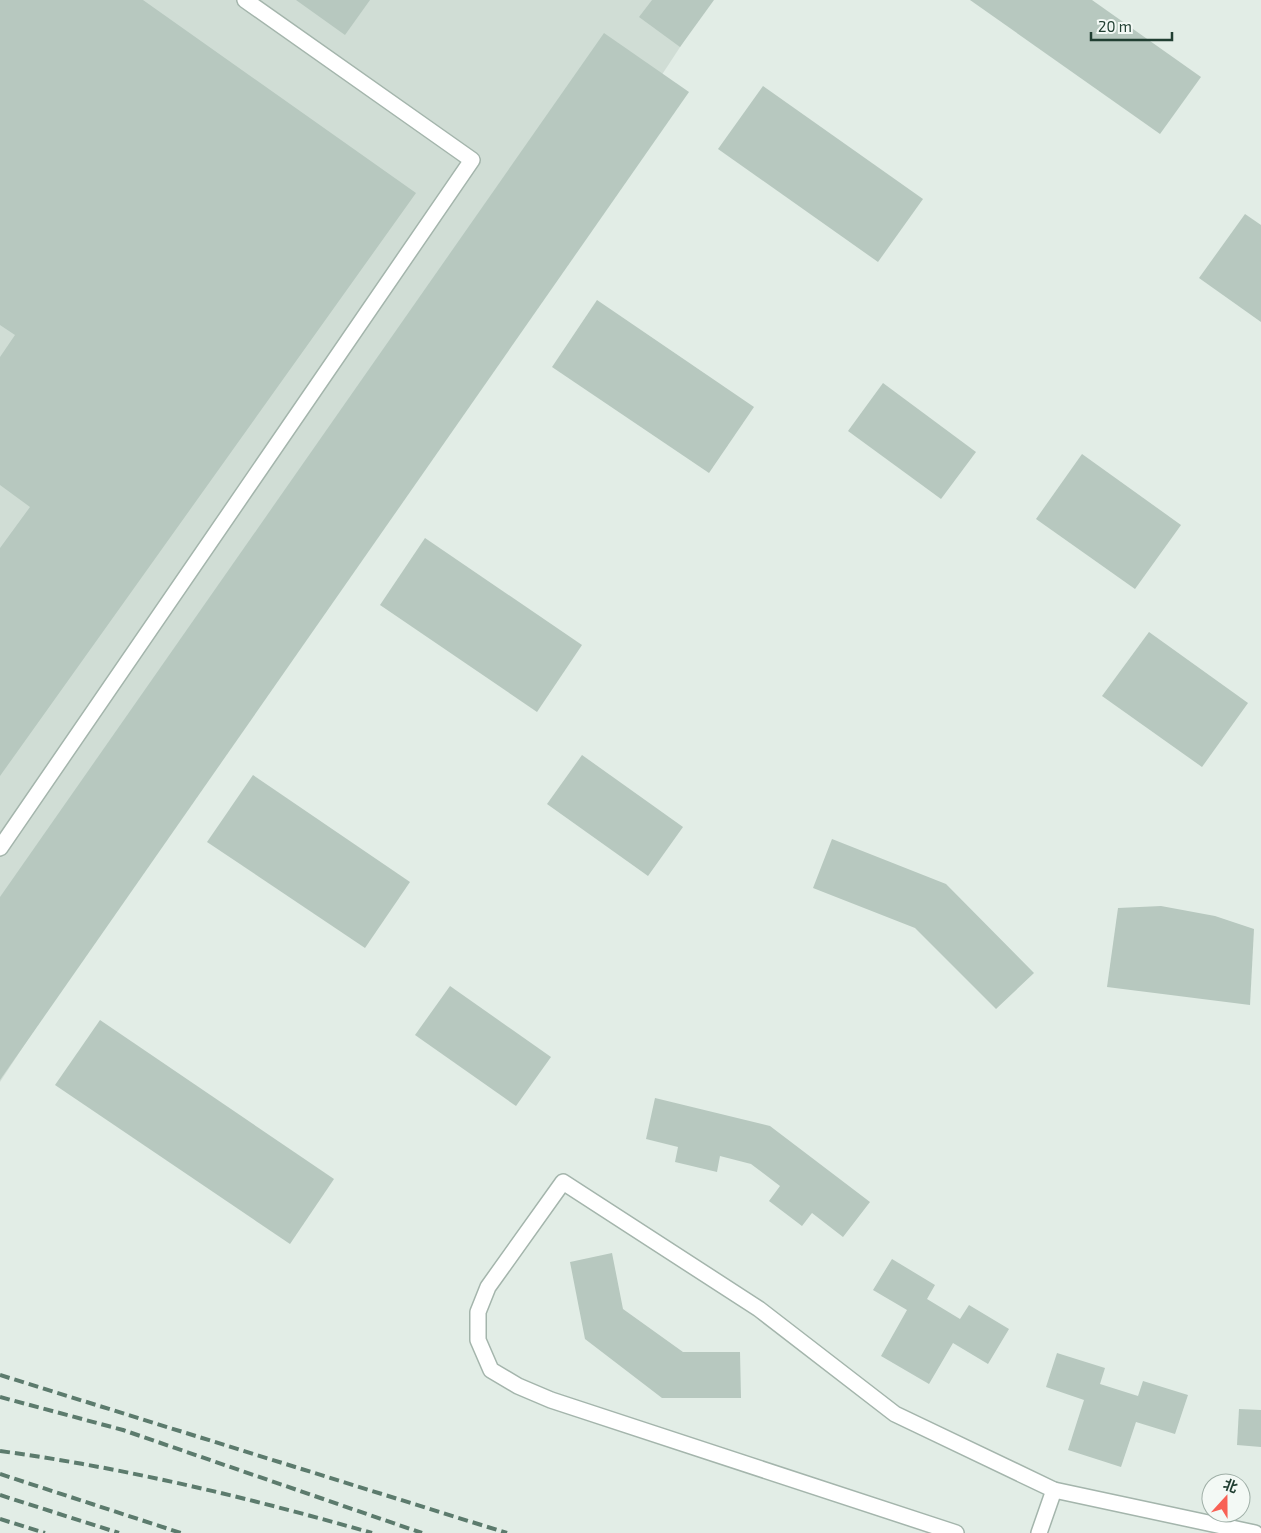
<svg xmlns="http://www.w3.org/2000/svg" width="1261" height="1533" font-family="'Exo 2','Noto Sans SC',sans-serif">
  <style>
    .built { fill: #d0ddd5 }
    .building { fill: #b7c8bf }
    .lines { fill: none; stroke-linecap: round; stroke-linejoin: round }
    .street-casing { stroke: #a4b5ac; stroke-width: 18 }
    .street { stroke: #fff; stroke-width: 15 }
    .rail { stroke: #5c7b6d; stroke-width: 4; stroke-dasharray: 10 5; stroke-linecap: butt }
  </style>
  <rect width="100%" height="100%" fill="#e2ede6"/>
  <!-- built -->
  <path class="built" d="M0 0H711L0 1082Z"/>
  <!-- building -->
  <g class="building">
    <path d="M0 0H143L416 193 0 776V548L30 507 0 485V357L15 335 0 325Z"/>
    <path d="M296 0H370L345 35Z"/>
    <path d="M652 0H714L680 47 639 17Z"/>
    <path d="M970 0H1092L1201 77 1160 134Z"/>
    <path d="M604 33 689 92 0 1080V897Z"/>
    <path d="M763 86 923 199 878 262 718 149Z"/>
    <path d="M1245 214 1261 225V322L1199 278Z"/>
    <path d="M597 300 754 407 709 473 552 367Z"/>
    <path d="M883 383 976 452 941 499 848 431Z"/>
    <path d="M1082 454 1181 525 1135 589 1036 519Z"/>
    <path d="M425 538 582 645 537 712 380 605Z"/>
    <path d="M1149 632 1248 703 1202 767 1102 696Z"/>
    <path d="M582 755 683 827 648 876 547 804Z"/>
    <path d="M253 775 410 882 365 948 207 842Z"/>
    <path d="M832 839 946 884 1034 973 996 1009 915 928 813 888Z"/>
    <path d="M1161 906 1215 916 1254 929 1250 1005 1107 987 1118 908Z"/>
    <path d="M450 986 551 1057 516 1106 415 1035Z"/>
    <path d="M100 1020 334 1179 290 1244 55 1085Z"/>
    <path d="M655 1098 770 1126 870 1202 843 1237 812 1213 802 1226 769 1201 780 1186 751 1164 720 1156 717 1172 675 1162 678 1147 646 1139Z"/>
    <path d="M612 1253 623 1309 683 1352H740L741 1398H662L585 1339 570 1262Z"/>
    <path d="M892 1259 935 1285 927 1299 960 1319 969 1305 1009 1329 988 1364 953 1343 929 1384 881 1356 907 1310 873 1290Z"/>
    <path d="M1057 1353 1105 1368 1100 1384 1138 1396 1143 1381 1188 1395 1175 1434 1136 1422 1121 1467 1068 1450 1084 1400 1046 1387Z"/>
    <path d="M1239 1409 1261 1410V1447L1237 1445Z"/>
  </g>
  <g class="lines">
    <defs>
      <g id="street">
        <path d="M0 848 472 160 245 0"/>
        <path d="M956 1533 551 1400 518 1386 491 1370 478 1340V1312L488 1287 563 1182 759 1309 895 1414 1054 1490 1255 1533"/>
        <path d="M1039 1533 1054 1490"/>
      </g>
    </defs>
    <!-- street casing -->
    <use href="#street" class="street-casing"/>
    <!-- street -->
    <use href="#street" class="street"/>
    <!-- rail -->
    <g class="rail">
      <path d="M0 1375 507 1533"/>
      <path d="M0 1397 123 1430 422 1533"/>
      <path d="M0 1451C126 1468 250 1498 372 1533"/>
      <path d="M0 1474 181 1533"/>
      <path d="M0 1495 119 1533"/>
      <path d="M0 1519 45 1533"/>
    </g>
  </g>
  <!-- north arrow -->
  <g transform="translate(1226 1498) rotate(21)"><circle r="24" fill="#f3f9f5" stroke="#9fafa7"/>
  <path d="M0-4L9 19L0 12L-9 19Z" fill="#f86155"/>
  <text y="-8" font-size="14" font-weight="bold" text-anchor="middle" fill="#213f32">北</text>
  </g>
  <!-- scale -->
  <path d="M1091 32v8h81v-8" fill="none" stroke="#213f32" stroke-width="2.5"/>
  <text x="1098" y="32" font-size="15" fill="#213f32" stroke="#f3f9f5" stroke-width="4" paint-order="stroke">20 m</text>
</svg>
